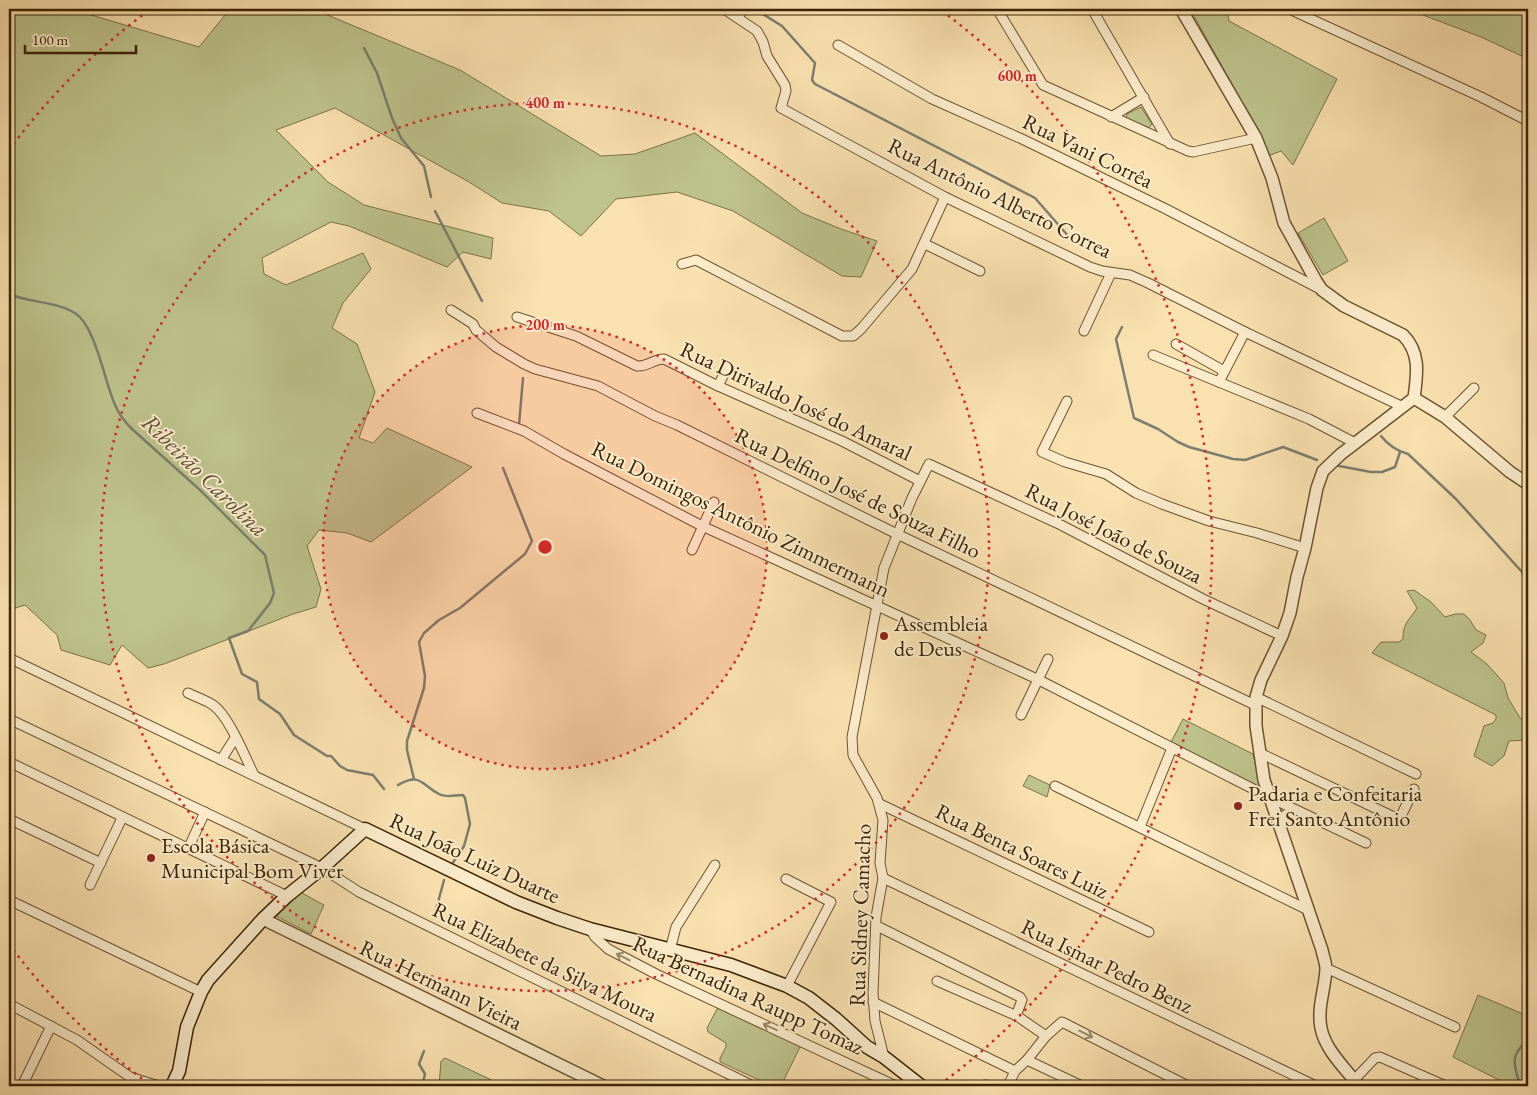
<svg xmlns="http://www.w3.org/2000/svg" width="1537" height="1095" font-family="'EB Garamond',serif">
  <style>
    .green { fill: #bec38c; stroke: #7c7348 }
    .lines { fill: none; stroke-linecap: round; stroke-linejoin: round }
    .stream { stroke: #7b7e70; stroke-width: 2.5 }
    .minor-casing { stroke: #6b5330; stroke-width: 11 }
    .tertiary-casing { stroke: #6b5330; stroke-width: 14 }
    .secondary-casing { stroke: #3b2305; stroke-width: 15 }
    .minor { stroke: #fceccc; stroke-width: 9 }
    .tertiary { stroke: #fceccc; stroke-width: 11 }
    .secondary { stroke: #fceccc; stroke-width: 12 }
    .oneway { stroke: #9c8868 }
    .ring { fill: none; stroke: #d62828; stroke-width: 2.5; stroke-dasharray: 2.5 5 }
    .poi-dot { fill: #8f2418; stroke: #fceccc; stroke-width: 2 }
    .labels { text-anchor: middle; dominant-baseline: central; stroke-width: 4; stroke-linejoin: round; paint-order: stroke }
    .street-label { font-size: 22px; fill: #3b2305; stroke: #fceccc }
    .poi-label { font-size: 22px; fill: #3b2305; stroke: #fceccc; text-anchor: start }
    .water-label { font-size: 24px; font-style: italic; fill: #5b503b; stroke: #fceccc }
    .centre { fill: #d62828; stroke: #fceccc; stroke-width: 2.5 }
    .ring-label { font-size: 15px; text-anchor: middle; font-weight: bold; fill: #d62828; stroke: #fceccc; stroke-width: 4; stroke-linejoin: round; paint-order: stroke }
  </style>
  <rect width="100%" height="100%" fill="#fae2b0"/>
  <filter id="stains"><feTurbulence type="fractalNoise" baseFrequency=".004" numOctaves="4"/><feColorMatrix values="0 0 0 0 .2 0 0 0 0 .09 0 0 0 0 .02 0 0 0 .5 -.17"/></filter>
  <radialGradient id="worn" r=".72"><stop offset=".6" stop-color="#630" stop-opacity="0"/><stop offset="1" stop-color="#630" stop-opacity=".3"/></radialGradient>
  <!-- green -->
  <g class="green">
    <path d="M9 9H71L199 47 230 9H313L460 70 601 156 635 154 695 133 802 213 841 229 877 241 861 277 842 276 733 211 677 192 616 199 581 236 549 211 502 203 469 182 335 108 276 130 328 182 364 205 493 238 491 259 463 252 447 267 349 226 331 222 262 258 264 274 286 285 363 253 371 269 343 303 332 328 357 344 375 392 359 438 373 443 387 428 472 467 371 542 347 533 319 530 307 546 321 589 316 607 293 614 164 664 148 668 122 645 110 665 61 650 57 635 25 605 9 610Z"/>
    <path d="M1190 9H1227L1229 21 1337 79 1293 165 1281 151 1268 156 1261 136Z"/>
    <path d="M1407 9H1528V59L1481 37Z"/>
    <path d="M1141 107 1152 124 1148 129 1126 118 1127 114Z"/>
    <path d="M1324 218 1348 261 1323 275 1298 233Z"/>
    <path d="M1414 590 1431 602 1445 617 1455 614H1464L1470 620 1476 630 1486 635 1483 643 1471 652 1487 664 1504 683 1508 698 1520 718 1528 723V740L1509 741 1504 756 1492 766 1474 756 1484 726 1493 723 1496 719V715L1372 653 1381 642H1399L1403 639C1403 622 1409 621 1417 608L1407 591Z"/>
    <path d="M1183 719 1253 754 1261 788 1171 742Z"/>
    <path d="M1029 775 1050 785 1047 797 1023 786Z"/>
    <path d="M300 892 324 905 311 934 276 916 280 910Z"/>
    <path d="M1478 995 1528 1016V1069L1521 1086H1511L1453 1057Z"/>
    <path d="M722 1007 799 1043 800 1047 781 1086H772L720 1062V1058L726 1047V1043L708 1032 707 1028 717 1009Z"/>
    <path d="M445 1058 500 1084 502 1086H439L441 1061Z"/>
  </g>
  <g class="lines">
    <!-- stream -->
    <g class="stream">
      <path d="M755 9 782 26 815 63 812 80 815 84 1035 198 1070 238"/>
      <path d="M364 48 377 73 392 118 401 138 424 166 431 197"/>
      <path d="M435 211 482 301"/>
      <path d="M9 294C30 303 55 301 75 313 96 326 105 385 116 407 120 416 125 422 132 429L200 490 265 555 274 593 270 603 248 631 229 638 242 674 257 682 259 699 280 714 294 735 327 756H331L340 766 347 770 373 775 384 789"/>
      <path d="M1122 327 1116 339 1134 418 1158 429 1178 442 1189 447 1233 459 1245 460 1283 447 1317 460"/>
      <path d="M519 425 523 378"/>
      <path d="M1381 436C1388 445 1397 451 1408 454L1456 499 1522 572 1528 587"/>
      <path d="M1334 465 1371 472H1382L1395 467 1400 452"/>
      <path d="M414 779 407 750V741L424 688 425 676 419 642 424 633 439 620 460 608 525 554 532 541 503 468"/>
      <path d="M398 785C421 772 421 785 439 794 446 798 455 795 463 795L465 798 470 824 464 846 452 864"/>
      <path d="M434 917 444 880"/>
      <path d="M422 1086 425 1074 419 1064 424 1051"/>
      <path d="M1520 1086C1514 1062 1509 1058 1528 1039"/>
    </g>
    <defs>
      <g id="minor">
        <path d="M724 9 757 31 763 42 767 56 785 85 786 91 781 108 945 197 1090 267 1102 271 1130 275 1148 283 1245 332 1401 406"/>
        <path d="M997 9 1043 85 1188 151 1193 152 1256 138"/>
        <path d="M1092 9 1170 144"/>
        <path d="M1289 9 1481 97 1528 121"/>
        <path d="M738 18 743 9"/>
        <path d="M838 45 932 99 1022 139 1166 209 1322 290"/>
        <path d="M1111 117 1144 97"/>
        <path d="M925 244 980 271"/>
        <path d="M682 264 696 260 842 336H853L861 329 912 269 945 197"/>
        <path d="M451 310 473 324 476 330 496 347 524 364 535 369 598 386 655 416 677 425 897 534 1255 705"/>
        <path d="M517 317 576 336 637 366C647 367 654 359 664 359L718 386 842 441 920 481"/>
        <path d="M1084 331 1111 273"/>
        <path d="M1176 344 1224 371"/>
        <path d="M1153 355 1309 419 1355 443"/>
        <path d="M1219 382 1245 332"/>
        <path d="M718 386 727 368"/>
        <path d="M1067 401 1042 452 1065 462 1106 474 1136 493 1162 504 1209 521 1257 533 1305 548"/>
        <path d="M477 413 524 431 564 454 702 526 1037 679 1269 797 1366 843"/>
        <path d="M1445 417 1474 388"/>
        <path d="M692 550 714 502"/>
        <path d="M9 658 365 829"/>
        <path d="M188 693C196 697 206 700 213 705 229 716 245 757 254 775"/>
        <path d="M1256 697 1416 774"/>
        <path d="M1021 715 1048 659"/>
        <path d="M9 719 322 868 359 892 753 1086"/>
        <path d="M1260 753 1396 818 1400 817 1402 814 1414 789"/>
        <path d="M221 760 235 738"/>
        <path d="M9 762 287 896"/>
        <path d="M1055 786 1308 910"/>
        <path d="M880 804 1149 932"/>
        <path d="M9 819 101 863"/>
        <path d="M1140 827 1172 748"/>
        <path d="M1279 827 1285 815 1295 810"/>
        <path d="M188 849 205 812"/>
        <path d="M883 878 1316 1086"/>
        <path d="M786 879 831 902 787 986"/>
        <path d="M90 885 122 818"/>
        <path d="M9 900 201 992"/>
        <path d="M877 926 1020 997 1022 1000 1016 1016"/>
        <path d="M590 929 595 937 608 949 656 974 896 1086"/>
        <path d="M670 950 676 927 715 865"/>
        <path d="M1326 968 1455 1027"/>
        <path d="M937 981 1017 1016 1046 1036"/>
        <path d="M873 1002 1015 1071"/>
        <path d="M9 1004 77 1040 130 1077 159 1086"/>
        <path d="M884 1057 875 1021 873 993 876 917 883 878 880 863 883 820 877 798 853 755 852 737 884 568 912 498 929 464 1061 525 1203 599 1282 636"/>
        <path d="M1027 1060 1082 1086"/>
        <path d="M1354 1080 1375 1058 1380 1057 1446 1086"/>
        <path d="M22 1086 51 1026"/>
        <path d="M982 1086 985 1085 990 1086"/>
        <path d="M1008 1086 1015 1071 1027 1060 1046 1036 1062 1022 1188 1086"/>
      </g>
      <g id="tertiary">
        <path d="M1181 9 1256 138 1272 178 1284 223 1316 281 1322 290 1344 306 1403 335C1421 353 1417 375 1414 398L1341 454 1323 471 1317 488 1305 548 1297 577 1290 613 1282 636 1261 680 1256 697V726L1264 780 1322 950C1323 956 1326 963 1326 969 1325 989 1317 1008 1321 1028 1325 1050 1346 1069 1359 1086"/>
        <path d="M1414 398 1445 417 1510 472 1528 484"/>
        <path d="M263 919 603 1086"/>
      </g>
      <path id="secondary" d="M172 1086 179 1071 187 1027 201 992 208 980 263 919 287 896 322 868 365 829 516 902 557 918 590 929 731 965 787 986 809 998 836 1019 867 1047 884 1057 921 1086"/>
    </defs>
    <!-- minor casing -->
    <use href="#minor" class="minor-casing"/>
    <!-- tertiary casing -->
    <use href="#tertiary" class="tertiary-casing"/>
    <!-- secondary casing -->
    <use href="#secondary" class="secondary-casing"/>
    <!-- minor -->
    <use href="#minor" class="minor"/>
    <!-- tertiary -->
    <use href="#tertiary" class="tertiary"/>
    <!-- secondary -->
    <use href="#secondary" class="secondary"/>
  </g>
  <!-- one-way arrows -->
  <defs><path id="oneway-shaft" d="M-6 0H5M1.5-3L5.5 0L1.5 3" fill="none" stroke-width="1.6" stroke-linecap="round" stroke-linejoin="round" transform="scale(1.25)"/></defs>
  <g class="oneway">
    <use href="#oneway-shaft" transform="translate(623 957) rotate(-153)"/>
    <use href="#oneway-shaft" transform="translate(770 1027) rotate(-155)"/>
    <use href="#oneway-shaft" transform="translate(1086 1034) rotate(27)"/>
  </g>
  <!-- distance rings -->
  <circle cx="545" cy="547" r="222" fill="#d62828" fill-opacity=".12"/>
  <g class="ring">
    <circle cx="545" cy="547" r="222"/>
    <circle cx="545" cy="547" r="444"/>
    <path d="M148 1083A667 667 0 0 1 9 944M9 150A667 667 0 0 1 148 11M942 11A667 667 0 0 1 942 1083"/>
  </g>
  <!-- markers -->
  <g class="poi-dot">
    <circle cx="884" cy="636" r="5"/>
    <circle cx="1238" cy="806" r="5"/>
    <circle cx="151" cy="858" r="5"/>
  </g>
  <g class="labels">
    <!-- street labels -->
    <g class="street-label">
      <text transform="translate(1088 151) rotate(26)">Rua Vani Corrêa</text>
      <text transform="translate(1000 198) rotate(26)">Rua Antônio Alberto Correa</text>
      <text transform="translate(796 401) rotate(25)">Rua Dirivaldo José do Amaral</text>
      <text transform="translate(858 493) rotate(26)">Rua Delfino José de Souza Filho</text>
      <text transform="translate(741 519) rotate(26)">Rua Domingos Antônio Zimmermann</text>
      <text transform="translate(1114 533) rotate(27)">Rua José João de Souza</text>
      <text transform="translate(1022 851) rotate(26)">Rua Benta Soares Luiz</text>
      <text transform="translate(475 858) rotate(25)">Rua João Luiz Duarte</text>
      <text transform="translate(860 915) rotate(-88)">Rua Sidney Camacho</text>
      <text transform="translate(545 962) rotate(26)">Rua Elizabete da Silva Moura</text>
      <text transform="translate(1107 966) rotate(26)">Rua Ismar Pedro Benz</text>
      <text transform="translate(441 985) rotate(26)">Rua Hermann Vieira</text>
      <text transform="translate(748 995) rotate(25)">Rua Bernadina Raupp Tomaz</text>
    </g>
    <!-- poi labels -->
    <g class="poi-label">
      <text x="894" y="623">Assembleia<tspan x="894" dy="25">de Deus</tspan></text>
      <text x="1248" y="793">Padaria e Confeitaria<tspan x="1248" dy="25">Frei Santo Antônio</tspan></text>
      <text x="161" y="845">Escola Básica<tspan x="161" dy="25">Municipal Bom Viver</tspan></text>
    </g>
    <!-- water labels -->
    <g class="water-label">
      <text transform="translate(205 475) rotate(44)">Ribeirão Carolina</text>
    </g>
  </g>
  <circle cx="545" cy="547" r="8" class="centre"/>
  <g class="ring-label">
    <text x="1017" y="81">600 m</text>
    <text x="545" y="108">400 m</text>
    <text x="545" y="330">200 m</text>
  </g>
  <!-- margin -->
  <rect width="1537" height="1095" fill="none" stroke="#fae2b0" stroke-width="30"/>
  <rect x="10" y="10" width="1517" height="1075" fill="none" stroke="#3b2305" stroke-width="2.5"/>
  <rect x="15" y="15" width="1507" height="1065" fill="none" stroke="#3b2305"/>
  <!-- scale -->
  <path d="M25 45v8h111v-8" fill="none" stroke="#3b2305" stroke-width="2.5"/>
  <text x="32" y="45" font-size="15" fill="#3b2305" stroke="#fceccc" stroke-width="4" paint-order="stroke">100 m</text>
  <rect width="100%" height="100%" filter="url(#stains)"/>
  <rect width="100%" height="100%" fill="url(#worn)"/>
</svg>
